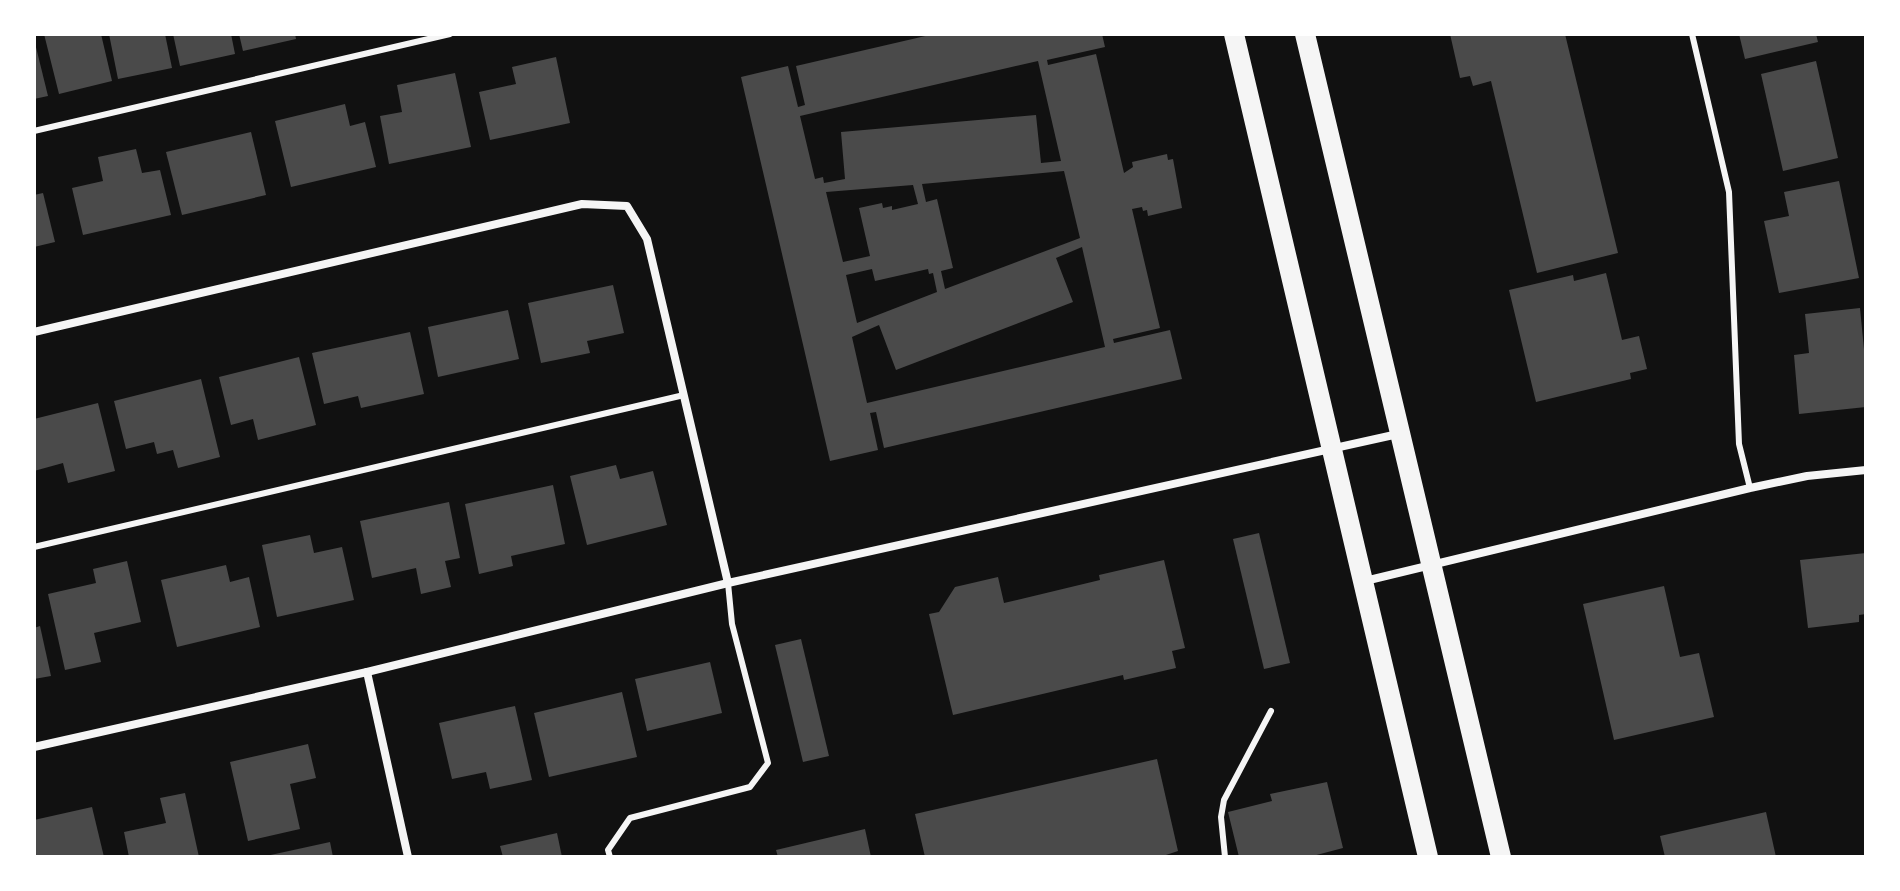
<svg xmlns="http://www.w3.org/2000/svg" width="1900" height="891" font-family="'IBM Plex Sans',sans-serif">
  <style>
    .building { fill: #4a4a4a; fill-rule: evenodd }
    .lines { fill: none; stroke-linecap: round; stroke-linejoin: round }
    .service { stroke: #f5f5f5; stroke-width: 6 }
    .minor { stroke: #f5f5f5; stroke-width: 8 }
    .primary { stroke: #f5f5f5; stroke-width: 20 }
  </style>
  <rect width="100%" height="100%" fill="#111"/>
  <!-- building -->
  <g class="building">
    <path d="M44 34H101L112 81 59 94Z"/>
    <path d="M109 34H165L172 68 118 79Z"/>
    <path d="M173 34H231L235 54 180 66Z"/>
    <path d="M239 34H295L296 39 243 51Z"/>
    <path d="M934 34H1102L1105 47 1047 60 1048 65 1096 54 1124 173 1133 167 1132 162 1167 154 1168 160 1173 159 1182 208 1148 216 1147 210 1143 211 1142 207 1132 209 1160 328 1113 339 1114 343 1170 330 1182 379 884 448 876 412 870 413 878 450 830 461 741 77 788 66 798 107 805 105 796 66ZM1038 61 1061 161 1041 163 1036 115 841 132 845 179 824 183 823 177 815 179 800 116ZM1064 171 1080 238 945 289 941 271 953 268 937 199 926 202 922 184ZM913 185 918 204 892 210V206L883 208 882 203 859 208 870 256 843 262 826 192ZM1082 247 1105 347 867 403 852 337 879 325 896 370 1073 302 1056 258ZM872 269 875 281 928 269 929 274 933 273 937 292 857 323 846 275Z"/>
    <path d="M1450 34H1565L1618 253 1537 273 1491 81 1473 86 1470 76 1460 78Z"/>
    <path d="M1739 34H1816L1818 42 1745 59Z"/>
    <path d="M34 39 48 96 34 99Z"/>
    <path d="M556 57 570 123 490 140 479 92 516 84 512 67Z"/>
    <path d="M1816 61 1838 158 1783 171 1761 74Z"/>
    <path d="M455 73 471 147 389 164 380 116 402 112 397 85Z"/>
    <path d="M345 104 350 126 365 122 376 167 291 187 275 121Z"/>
    <path d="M251 132 266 195 182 215 166 152Z"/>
    <path d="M136 149 142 173 160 170 171 215 83 235 72 188 103 181 98 157Z"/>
    <path d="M1839 181 1859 278 1779 293 1764 221 1789 216 1784 192Z"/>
    <path d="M43 193 55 242 34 247V195Z"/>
    <path d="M1606 273 1622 340 1639 336 1647 369 1630 373 1631 379 1536 402 1509 290 1573 275 1574 281Z"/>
    <path d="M613 285 624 333 587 341 590 353 541 363 528 303Z"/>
    <path d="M1860 308 1866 370V407L1799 414 1794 355 1809 353 1805 314Z"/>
    <path d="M508 310 519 359 438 377 428 327Z"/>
    <path d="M410 332 424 394 361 408 358 396 324 404 312 353Z"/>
    <path d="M299 357 316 425 258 440 253 419 231 425 219 377Z"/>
    <path d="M201 379 220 457 178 468 173 450 157 454 154 442 126 449 114 401Z"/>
    <path d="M98 403 115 471 68 483 63 463 34 471V419Z"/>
    <path d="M616 465 620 479 653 471 667 525 587 545 570 476Z"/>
    <path d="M553 485 565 544 511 556 513 566 479 574 465 504Z"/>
    <path d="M449 502 460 558 445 561 451 587 421 594 416 568 372 578 360 521Z"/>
    <path d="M1259 533 1290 663 1264 669 1233 539Z"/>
    <path d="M310 535 314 553 342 547 354 600 277 617 262 545Z"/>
    <path d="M1866 553V614L1859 615V622L1808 628 1800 560Z"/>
    <path d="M1164 560 1185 648 1172 651 1176 668 1124 680 1123 675 953 715 929 614 939 612 955 587 998 577 1004 603 1100 580 1099 575Z"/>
    <path d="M127 561 141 622 94 633 101 662 65 670 48 594 96 583 93 569Z"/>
    <path d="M226 565 230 582 249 577 260 627 177 647 161 580Z"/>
    <path d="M1664 586 1680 657 1699 653 1714 717 1614 740 1583 604Z"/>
    <path d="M40 626 51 676 34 679V628Z"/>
    <path d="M801 639 829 756 803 762 775 645Z"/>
    <path d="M710 662 722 713 647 731 635 679Z"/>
    <path d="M622 692 637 757 549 777 534 713Z"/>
    <path d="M515 706 532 780 490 789 486 772 452 779 439 723Z"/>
    <path d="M308 744 316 778 290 784 300 829 248 841 230 762Z"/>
    <path d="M1157 759 1178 851 1160 857H925L915 814Z"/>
    <path d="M1327 782 1343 848 1309 857H1239L1228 812 1272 801 1270 794Z"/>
    <path d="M185 793 199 857H129L124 832 166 823 160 798Z"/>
    <path d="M92 807 104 857H34V820Z"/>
    <path d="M1766 812 1776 857H1665L1660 836Z"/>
    <path d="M865 829 871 857H778L776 850Z"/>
    <path d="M557 833 562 857H503L500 846Z"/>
    <path d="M330 842 333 857H266V856Z"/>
  </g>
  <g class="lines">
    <!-- service -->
    <g class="service">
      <path d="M1692 34 1729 192 1739 444 1750 488"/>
      <path d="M34 131 450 34"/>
      <path d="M34 547 684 395"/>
      <path d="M610 857 608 850 630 818 750 787 768 763 732 624 728 583"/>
      <path d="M1225 857 1221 817 1224 800 1271 711"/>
    </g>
    <!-- minor -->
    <g class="minor">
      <path d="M34 332 582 204 627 206 647 239 728 583"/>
      <path d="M1365 581 1750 488 1807 476 1866 470"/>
      <path d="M367 672 408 857"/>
      <path d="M34 747 367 672 728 583 1398 434"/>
    </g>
    <!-- primary -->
    <g class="primary">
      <path d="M1234 34 1428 857"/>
      <path d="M1305 34 1501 857"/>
    </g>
  </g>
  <!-- border -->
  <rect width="1900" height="891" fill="none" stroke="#ffffff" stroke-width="72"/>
</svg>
